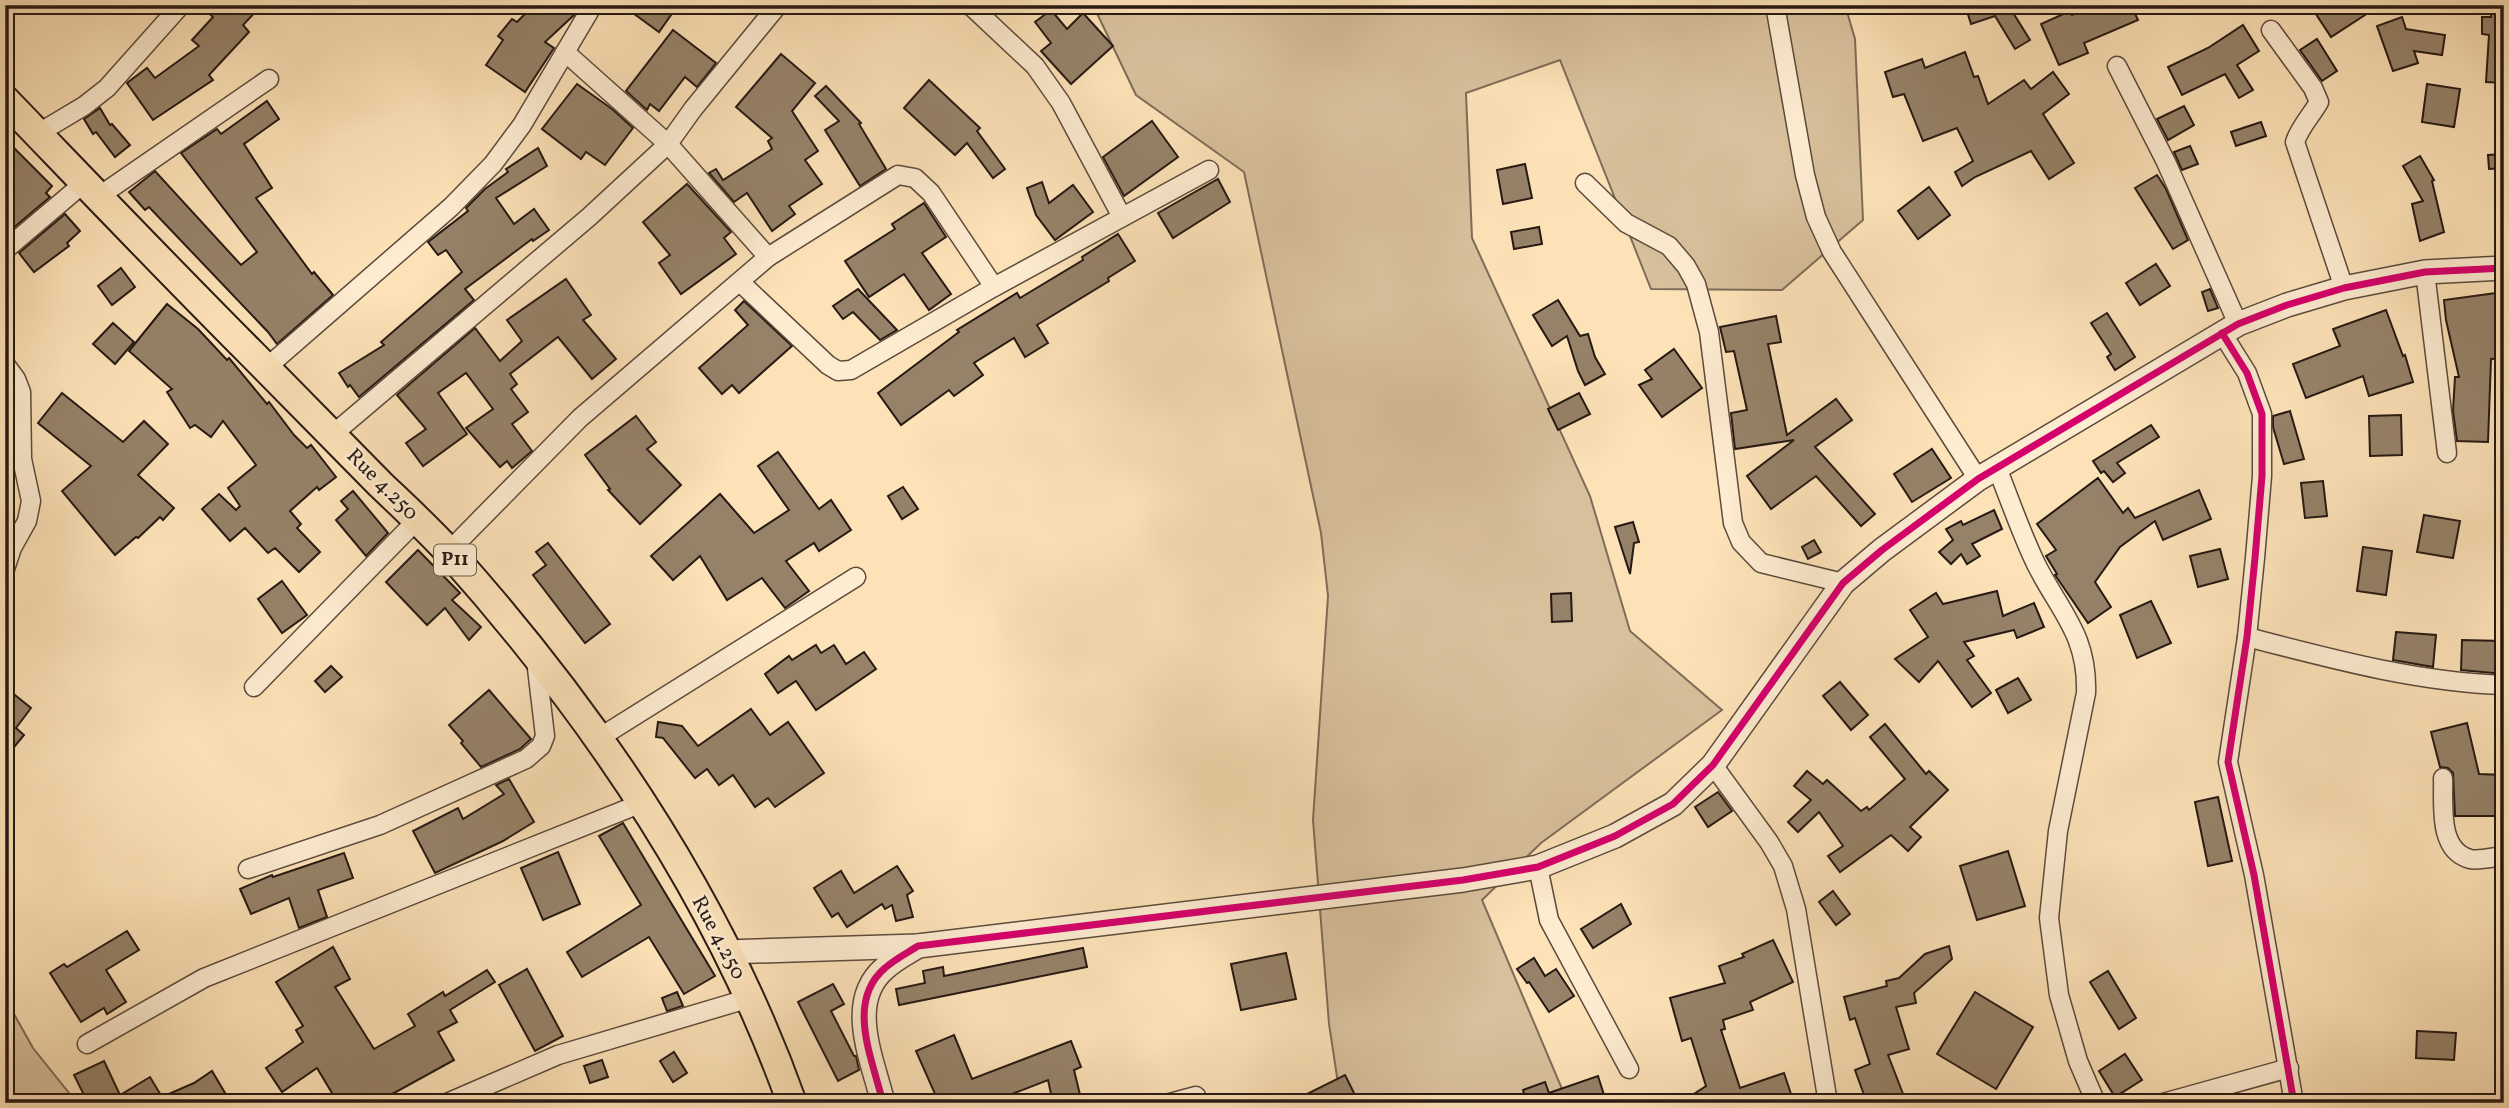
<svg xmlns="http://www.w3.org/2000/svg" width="2509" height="1108" font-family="Vollkorn,serif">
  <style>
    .green { fill: #d8c09c; stroke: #7f6c58; stroke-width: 2 }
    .building { fill: #968269; stroke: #261913; stroke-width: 2 }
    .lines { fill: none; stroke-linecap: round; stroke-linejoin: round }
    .minor-casing { stroke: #5c4b3c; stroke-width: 21 }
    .tertiary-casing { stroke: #5c4b3c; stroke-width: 26 }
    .primary-casing { stroke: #261913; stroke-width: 32 }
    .minor { stroke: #feecd1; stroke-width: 18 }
    .tertiary { stroke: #feecd1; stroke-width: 23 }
    .primary { stroke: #fde2b8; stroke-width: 28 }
    .cycleway-casing { stroke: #feecd1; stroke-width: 11 }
    .cycleway { stroke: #d6006c; stroke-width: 7 }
    .labels { text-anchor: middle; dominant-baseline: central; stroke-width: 5; stroke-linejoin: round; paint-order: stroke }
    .shield { fill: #feecd1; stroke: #67584c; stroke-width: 2 }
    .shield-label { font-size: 19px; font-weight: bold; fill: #261913 }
    .street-label { font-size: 21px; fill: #261913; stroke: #feecd1 }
  </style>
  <rect width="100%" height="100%" fill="#fde2b8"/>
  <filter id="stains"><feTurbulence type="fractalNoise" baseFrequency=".00286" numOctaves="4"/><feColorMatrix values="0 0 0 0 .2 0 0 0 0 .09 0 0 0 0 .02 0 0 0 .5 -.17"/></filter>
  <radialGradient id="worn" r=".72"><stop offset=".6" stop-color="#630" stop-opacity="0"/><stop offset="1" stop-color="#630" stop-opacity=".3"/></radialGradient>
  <!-- green -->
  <g class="green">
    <path d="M1093 5H1845L1855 39 1863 220 1782 290 1651 289 1560 60 1466 93 1472 238 1590 496 1630 631 1722 710 1541 843 1482 900 1568 1103H1341L1329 1024 1313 820 1328 596 1321 533 1244 172 1136 95Z"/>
    <path d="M5 998 33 1048 77 1103H5Z"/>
  </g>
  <!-- building -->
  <g class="building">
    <path d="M200 5H262L243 25 249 32 209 75 213 80 153 120 127 83 147 68 155 78 199 46 192 40 213 17Z"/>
    <path d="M534 5H580L574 15 545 42 554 48 525 92 486 65 503 40 498 36 512 19 517 22Z"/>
    <path d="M622 5H678L659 32Z"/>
    <path d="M1965 5H2018L2019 9 2012 11 2030 40 2015 49 1995 16 1971 24Z"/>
    <path d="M2095 5H2131L2138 20 2084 43 2088 53 2059 65 2041 24 2070 11 2072 15Z"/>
    <path d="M2310 5H2358L2365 15 2331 37Z"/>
    <path d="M2491 5H2504V83L2486 82 2489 35 2482 34V17H2491Z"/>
    <path d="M1051 10 1067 29 1083 13 1113 46 1071 84 1041 51 1051 43 1035 22Z"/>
    <path d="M2402 17 2406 29 2445 35 2442 55 2414 51 2418 63 2393 71 2377 26Z"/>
    <path d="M2243 25 2259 51 2237 65 2253 90 2239 98 2225 74 2182 95 2168 67 2208 48Z"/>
    <path d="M673 30 716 63 697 87 685 77 659 111 650 104 647 110 626 91Z"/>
    <path d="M2317 39 2337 71 2322 81 2300 50Z"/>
    <path d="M1965 52 1974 77 1978 76 1988 104 2024 80 2031 89 2053 72 2069 94 2043 114 2074 163 2049 179 2031 151 1975 177 1962 186 1955 172 1973 161 1957 128 1923 141 1904 94 1893 97 1885 72 1922 59 1925 68Z"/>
    <path d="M781 54 815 83 792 111 818 151 805 160 822 184 789 206 795 214 772 231 747 193 734 202 709 173 716 169 723 180 772 149 768 141 772 138 736 107Z"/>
    <path d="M929 80 980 128 977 131 1005 169 993 178 967 143 955 155 904 108Z"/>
    <path d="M577 84 612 109 633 128 605 165 586 152 581 159 542 129Z"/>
    <path d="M2427 84 2460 89 2454 127 2422 122Z"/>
    <path d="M826 86 861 123 859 124 886 169 860 186 825 130 839 121 815 96Z"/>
    <path d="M267 101 279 119 244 144 272 188 256 198 312 274 314 272 333 295 277 344 268 332 149 207 145 210 129 192 155 171 241 265 257 252 181 153 217 129 221 134Z"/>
    <path d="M2184 106 2194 125 2168 140 2157 119Z"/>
    <path d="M100 108 110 125 112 124 130 145 115 157 96 132 93 134 84 119Z"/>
    <path d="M1152 121 1178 157 1124 196 1103 157Z"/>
    <path d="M2261 122 2266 136 2236 146 2231 132Z"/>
    <path d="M2190 146 2198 164 2182 170 2174 152Z"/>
    <path d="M13 147 52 186 46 193 50 197 5 235V155Z"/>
    <path d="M538 148 547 166 496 198 514 224 534 209 549 230 533 241 532 239 465 289 474 300 359 397 350 385 348 387 339 373 384 345 381 342 462 272 446 250 438 255 428 242 468 211 466 208 485 189 508 172 506 169Z"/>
    <path d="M2504 154V168L2489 169 2488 155Z"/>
    <path d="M2420 156 2434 180 2432 181 2444 232 2420 241 2412 204 2423 201 2403 166Z"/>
    <path d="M1525 164 1532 198 1503 204 1497 170Z"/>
    <path d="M2157 175 2166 189 2188 240 2173 249 2135 188Z"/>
    <path d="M1218 179 1230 202 1173 238 1158 213Z"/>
    <path d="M1042 182 1049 203 1073 185 1093 212 1055 240 1036 215 1027 188Z"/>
    <path d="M687 184 731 232 724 238 736 254 681 294 659 263 670 255 643 222Z"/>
    <path d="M1929 187 1950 215 1918 239 1898 211Z"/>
    <path d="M924 203 946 237 922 253 951 294 929 310 904 274 869 297 845 261 895 229 892 224Z"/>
    <path d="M65 214 80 231 67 243 69 246 34 272 19 253Z"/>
    <path d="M1539 227 1542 244 1514 249 1511 232Z"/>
    <path d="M1118 234 1135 261 1108 278 1109 281 1037 325 1048 343 1025 357 1014 338 974 363 983 375 954 396 949 390 901 425 878 393 959 332 957 330 1017 293 1020 298 1083 260 1082 257Z"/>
    <path d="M2156 264 2170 286 2140 305 2126 283Z"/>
    <path d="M121 268 135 287 112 305 98 286Z"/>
    <path d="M566 279 591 315 583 320 616 359 592 379 558 337 510 374 517 384 511 389 528 412 512 424 532 451 512 468 507 461 500 467 466 428 493 409 466 373 438 393 467 434 423 466 406 443 426 429 397 395 475 328 500 361 522 341 507 320Z"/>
    <path d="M858 289 897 330 880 340 853 312 843 319 833 306Z"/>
    <path d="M2210 289 2218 308 2208 311 2202 292Z"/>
    <path d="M2504 292V358L2491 359 2488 442 2457 441 2453 411 2455 377H2459L2446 320 2444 300Z"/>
    <path d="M1558 300 1580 336 1588 334 1595 357 1605 374 1585 385 1578 371 1567 336 1552 346 1533 315Z"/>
    <path d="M744 301 792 346 739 393 732 385 722 394 699 368 748 325 735 310Z"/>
    <path d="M167 304 198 329 227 360 229 358 267 404 269 402 294 435 307 448 311 445 336 477 319 490 317 487 290 511 301 524 297 528 320 552 299 572 275 548 268 553 245 528 230 541 202 509 219 494 236 510 240 506 228 488 256 465 223 421 211 437 195 425 190 428 167 392 172 389 129 351Z"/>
    <path d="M2386 310 2403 356 2405 355 2413 382 2369 396 2363 376 2306 398 2293 364 2340 346 2333 329Z"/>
    <path d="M2107 313 2135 357 2115 370 2107 357 2111 354 2091 323Z"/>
    <path d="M1776 316 1781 342 1768 344 1787 435 1836 399 1852 420 1815 447 1875 514 1861 526 1816 476 1771 509 1747 476 1794 440 1735 449 1731 413 1747 410 1734 351 1726 352 1720 327Z"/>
    <path d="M113 323 134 342 115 364 93 344Z"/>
    <path d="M1674 349 1702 388 1662 417 1639 385 1652 379 1645 370Z"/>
    <path d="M62 393 123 442 144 421 168 444 138 475 174 508 163 520 160 517 138 538 136 537 115 555 62 491 91 466 38 423Z"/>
    <path d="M1579 393 1590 414 1558 430 1548 409Z"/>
    <path d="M2290 411 2304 459 2284 464 2273 427V416Z"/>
    <path d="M2401 415 2402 455 2370 456 2369 416Z"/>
    <path d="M636 416 656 442 647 449 681 485 640 524 608 490 610 489 585 455Z"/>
    <path d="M2151 425 2159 437 2117 463 2125 473 2113 482 2104 471 2101 473 2093 461Z"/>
    <path d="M1932 449 1951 478 1912 502 1894 474Z"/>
    <path d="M778 452 819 509 831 500 851 530 819 551 814 543 786 561 809 591 785 608 762 578 727 600 700 556 673 580 651 556 720 494 754 533 789 510 758 466Z"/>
    <path d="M2098 478 2123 513 2128 508 2135 518 2199 490 2211 519 2163 540 2155 521 2120 547 2095 582 2111 607 2088 623 2055 575 2057 574 2046 556 2056 550 2037 524Z"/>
    <path d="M2323 481 2327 516 2305 518 2301 483Z"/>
    <path d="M903 487 918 509 902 519 888 496Z"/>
    <path d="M353 491 388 533 366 556 336 520 348 509 341 501Z"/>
    <path d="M1994 510 2002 529 1972 544 1980 556 1967 564 1961 554 1951 564 1939 552 1953 540 1946 529 1961 521 1963 525Z"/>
    <path d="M2424 515 2460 521 2453 558 2417 552Z"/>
    <path d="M1633 522 1639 542 1634 543 1630 574 1615 527Z"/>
    <path d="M1814 540 1821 552 1808 559 1802 547Z"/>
    <path d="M548 543 610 624 585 643 533 575 546 565 536 552Z"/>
    <path d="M2363 547 2392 551 2386 595 2357 591Z"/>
    <path d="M2220 549 2228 579 2198 587 2190 556Z"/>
    <path d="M418 550 460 593 452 600 481 627 469 640 445 608 427 625 386 582Z"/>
    <path d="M282 581 307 615 282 633 258 599Z"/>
    <path d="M1997 591 2003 616 2034 603 2044 627 2017 638 2014 630 1964 642 1974 656 1967 660 1991 693 1972 707 1938 661 1919 682 1895 659 1928 637 1910 610 1936 593 1943 604Z"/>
    <path d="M1571 593 1572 621 1552 622 1551 594Z"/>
    <path d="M2151 601 2171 643 2137 658 2120 615Z"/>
    <path d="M2396 632 2436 635 2433 667 2393 660Z"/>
    <path d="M2462 640 2504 641V674L2461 670Z"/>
    <path d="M816 645 821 653 834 645 846 664 864 652 876 669 816 710 796 681 778 693 765 674 789 656 792 660Z"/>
    <path d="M331 666 342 677 325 692 315 681Z"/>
    <path d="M2018 678 2031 700 2008 713 1996 690Z"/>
    <path d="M1840 682 1868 715 1851 730 1823 696Z"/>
    <path d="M5 687 31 708 16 728 24 735 5 758Z"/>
    <path d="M489 690 531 739 520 749 481 767 461 743 463 741 449 725Z"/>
    <path d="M751 709 770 735 788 722 824 773 775 807 768 798 755 807 733 775 719 785 707 769 695 778 663 738 656 737 658 722 682 726 698 746Z"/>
    <path d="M2467 723 2479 774 2504 775V816H2455L2453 773 2448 768 2440 767 2431 732Z"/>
    <path d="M1885 724 1926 774 1929 771 1948 790 1910 827 1921 837 1908 851 1891 835 1840 872 1828 856 1843 846 1819 812 1798 832 1788 822 1811 800 1794 786 1807 771 1823 784 1827 780 1861 811 1867 807 1869 810 1905 779 1870 737Z"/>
    <path d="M509 779 534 822 503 841 435 873 413 831 458 808 463 819 504 794 496 785Z"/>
    <path d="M1718 792 1732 811 1708 827 1695 807Z"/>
    <path d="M2218 797 2232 861 2208 866 2195 802Z"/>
    <path d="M623 823 715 976 684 994 649 937 582 977 567 952 641 905 599 836Z"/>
    <path d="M2008 851 2025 906 1977 920 1960 866Z"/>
    <path d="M558 852 580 904 543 920 521 868Z"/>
    <path d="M344 853 353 878 318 890 327 917 299 928 289 898 251 914 240 889 272 875 273 877Z"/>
    <path d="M897 866 913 891 907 895 913 917 896 921 892 905 885 909 882 904 847 927 838 913 832 917 814 888 841 871 854 893Z"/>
    <path d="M1833 891 1850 914 1836 925 1819 902Z"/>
    <path d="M1621 904 1631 924 1593 948 1581 929Z"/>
    <path d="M127 931 139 950 106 970 126 1002 107 1014 104 1008 81 1022 50 973 64 964 67 967Z"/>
    <path d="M1773 940 1793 982 1750 1002 1753 1010 1723 1020 1725 1029 1721 1030 1740 1088 1784 1073 1794 1103H1680L1706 1086 1691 1038 1682 1041 1670 998 1725 983 1719 966 1744 957 1742 954Z"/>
    <path d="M1949 946 1952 959 1914 993 1916 1003 1896 1007 1909 1049 1888 1055 1905 1099 1894 1103H1867L1855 1070 1870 1064 1855 1018 1850 1020 1844 997 1887 986 1886 981 1899 978 1925 954Z"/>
    <path d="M333 947 350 979 335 987 374 1049 415 1026 408 1014 443 992 445 996 487 970 495 982 450 1010 457 1022 438 1032 454 1060 376 1103H338L317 1068 282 1092 266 1068 303 1042 296 1030 303 1026 276 982Z"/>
    <path d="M1083 948 1087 967 899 1005 896 989 925 983 923 971 943 967 944 976Z"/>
    <path d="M1286 953 1296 999 1241 1010 1231 964Z"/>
    <path d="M1534 958 1545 976 1556 969 1574 996 1549 1012 1529 982 1527 983 1517 969Z"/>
    <path d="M527 969 563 1036 535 1051 499 985Z"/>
    <path d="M2108 971 2136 1018 2119 1029 2090 982Z"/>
    <path d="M833 984 844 1004 831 1011 854 1056H856L859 1070 838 1081 798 1002Z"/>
    <path d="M677 992 683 1006 667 1011 662 998Z"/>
    <path d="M1975 992 2033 1027 1996 1089 1937 1054Z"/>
    <path d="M2417 1031 2456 1033 2454 1060 2416 1058Z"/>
    <path d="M954 1035 972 1079 1071 1041 1081 1067 1074 1070 1082 1103H1053L1048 1080 989 1103H939L916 1051Z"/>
    <path d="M674 1052 687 1073 673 1082 660 1061Z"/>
    <path d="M2125 1054 2142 1080 2115 1097 2099 1071Z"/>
    <path d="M602 1060 608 1077 590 1083 584 1066Z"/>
    <path d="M104 1061 120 1095 150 1077 162 1097 194 1083 212 1071 231 1103H88L74 1075Z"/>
    <path d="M1345 1075 1359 1103H1289Z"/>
    <path d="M1598 1076 1604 1095 1583 1103H1527L1523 1090 1545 1082 1549 1093Z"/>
  </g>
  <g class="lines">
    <defs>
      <g id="minor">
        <path d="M970 5 1035 66 1061 103 1122 217"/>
        <path d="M1775 5 1805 175 1816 217 1832 252 1978 479"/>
        <path d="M2271 30 2313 88 2319 102C2311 116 2300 127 2295 142L2344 288"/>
        <path d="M565 52 668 144 768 257"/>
        <path d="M2117 66 2166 162 2238 324"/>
        <path d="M37 134 84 106 107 88 181 5"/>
        <path d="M1585 183 1626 223 1669 246 1686 266 1696 284 1709 332 1733 523 1741 542 1761 563 1843 583"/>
        <path d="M98 197 269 79"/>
        <path d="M5 250 84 183"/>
        <path d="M2425 272 2447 453"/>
        <path d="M741 283 828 365 838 371 851 370 994 287 1209 170"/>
        <path d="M2222 333 2247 373 2262 414V476L2255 558 2247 637 2228 762 2254 875 2294 1103"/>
        <path d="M5 364 16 379 21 392 22 459 31 501 27 521 12 548 5 569"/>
        <path d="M266 368 451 207 493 164 522 125 593 5"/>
        <path d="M332 435 589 217 668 144 693 109 778 5"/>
        <path d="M1997 468C2010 500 2021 533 2036 564 2060 612 2088 635 2086 693L2058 831 2049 918 2059 995 2078 1061 2096 1103"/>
        <path d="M448 552 580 418 768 257 898 175 915 178 931 193 994 287"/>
        <path d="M2247 637C2332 659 2416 682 2504 685"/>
        <path d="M254 687 417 520"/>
        <path d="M599 738 856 577"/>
        <path d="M1713 765 1769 842 1783 866 1796 909 1828 1103"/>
        <path d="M2443 778C2444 803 2437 850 2470 859 2479 861 2494 857 2504 856"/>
        <path d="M1538 867 1549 920 1629 1069"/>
        <path d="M248 869 380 825 526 759 541 746 545 736 536 660"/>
        <path d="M87 1044 204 978 642 803"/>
        <path d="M447 1103 558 1055 750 998"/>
        <path d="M1170 1103 1196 1096"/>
        <path d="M2163 1103 2289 1068"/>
      </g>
      <g id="tertiary">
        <path d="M726 952 918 946"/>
        <path d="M883 1103C873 1060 845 1002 885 968 895 959 907 953 918 946L1463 880 1538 867 1615 836 1673 804 1713 765 1843 583 1882 550 1978 479 2238 324 2287 305 2344 288 2425 272 2504 268"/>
      </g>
      <path id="primary" d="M5 100C88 186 169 271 253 355 295 398 338 441 380 484 403 506 427 528 449 552 593 713 719 898 792 1103"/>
    </defs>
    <!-- minor casing -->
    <use href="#minor" class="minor-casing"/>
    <!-- tertiary casing -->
    <use href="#tertiary" class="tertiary-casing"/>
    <!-- primary casing -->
    <use href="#primary" class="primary-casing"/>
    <!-- minor -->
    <use href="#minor" class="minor"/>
    <!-- tertiary -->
    <use href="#tertiary" class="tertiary"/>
    <!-- primary -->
    <use href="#primary" class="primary"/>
    <defs>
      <g id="cycleway">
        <path d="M2222 333 2247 373 2262 414V476L2255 558 2247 637 2228 762 2254 875 2294 1103"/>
        <path d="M883 1103C873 1060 845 1002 885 968 895 959 907 953 918 946L1463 880 1538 867 1615 836 1673 804 1713 765 1843 583 1882 550 1978 479 2238 324 2287 305 2344 288 2425 272 2504 268"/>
      </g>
    </defs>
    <!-- cycleway casing -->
    <use href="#cycleway" class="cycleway-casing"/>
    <!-- cycleway -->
    <use href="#cycleway" class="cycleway"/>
  </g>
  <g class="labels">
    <!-- shield labels -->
    <rect class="shield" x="434" y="544.5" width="42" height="31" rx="5"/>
    <g class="shield-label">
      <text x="455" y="560">P11</text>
    </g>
    <!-- street labels -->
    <g class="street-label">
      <text transform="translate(382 485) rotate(45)">Rue 4.250</text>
      <text transform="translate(718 938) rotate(62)">Rue 4.250</text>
    </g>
  </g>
  <!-- margin -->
  <rect width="2509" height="1108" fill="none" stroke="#fde2b8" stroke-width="28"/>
  <rect x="7" y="7" width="2495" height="1094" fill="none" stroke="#261913" stroke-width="3.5"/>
  <rect x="14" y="14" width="2481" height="1080" fill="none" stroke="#261913" stroke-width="2"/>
  <rect width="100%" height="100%" filter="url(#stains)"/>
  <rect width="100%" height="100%" fill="url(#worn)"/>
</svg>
